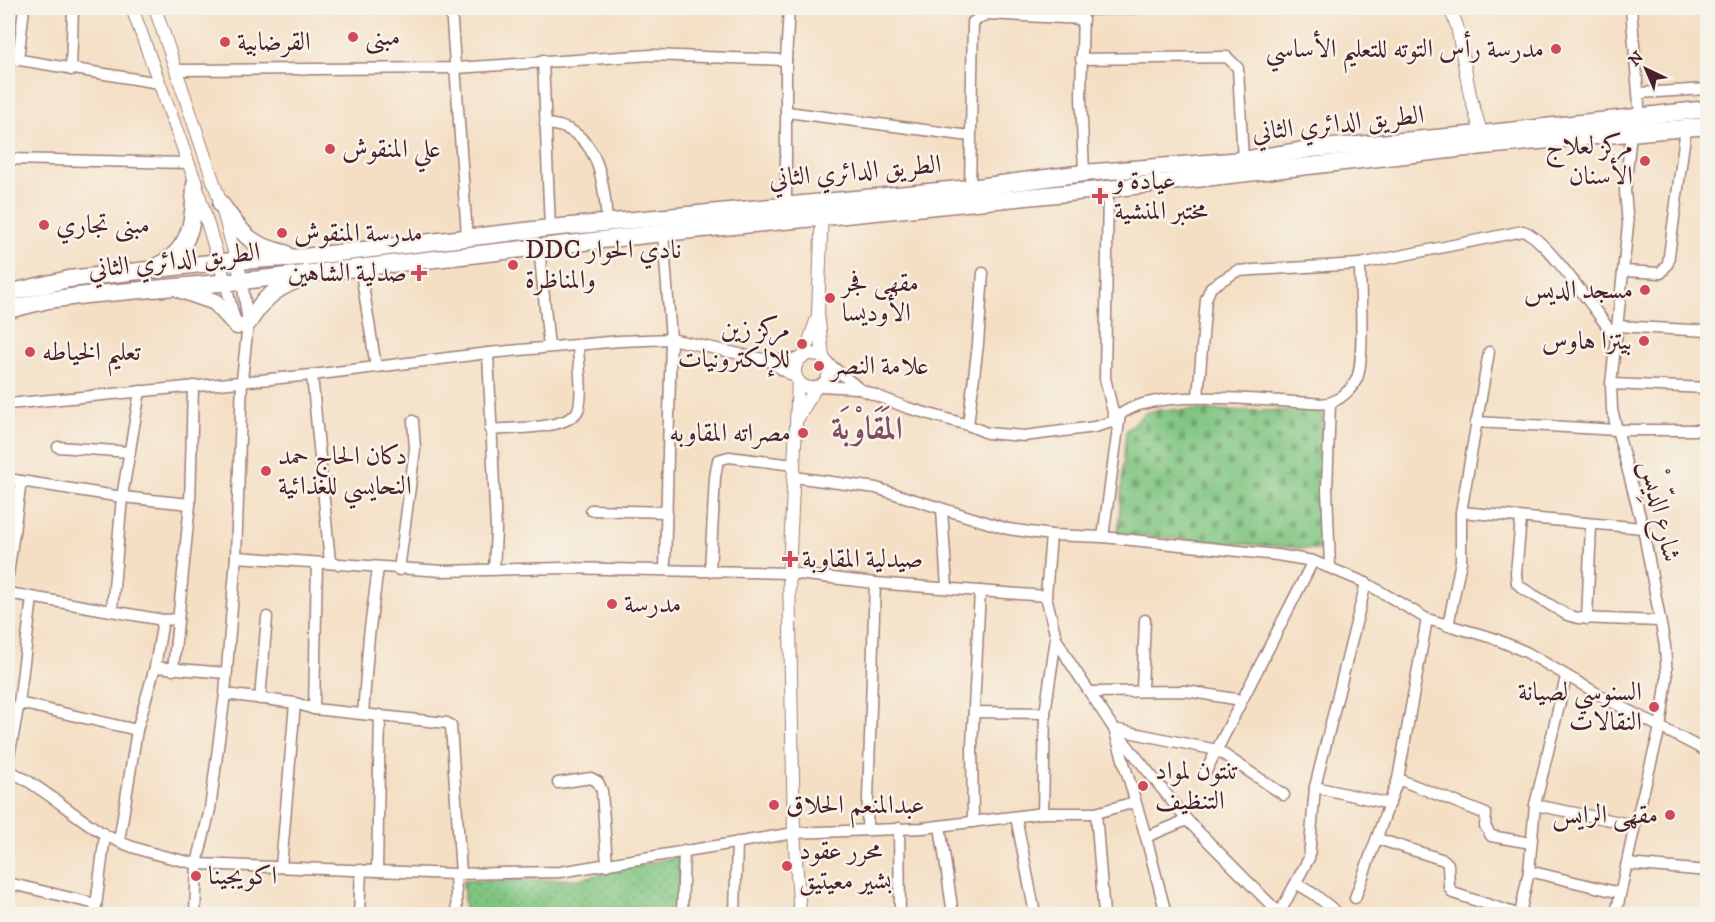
<svg xmlns="http://www.w3.org/2000/svg" width="1715" height="922" font-family="'IM FELL DW Pica',Amiri,serif">
  <style>
    .grass { fill: url(#grass-dots); stroke: #647256; stroke-width: 1.5 }
    .cemetery { fill: url(#cemetery-stones); stroke: #647256; stroke-width: 1.5 }
    .lines { fill: none; stroke-linecap: round; stroke-linejoin: round }
    .minor-casing { stroke: #9f7f78; stroke-width: 13 }
    .tertiary-casing { stroke: #9f7f78; stroke-width: 14 }
    .primary-casing { stroke: #9f7f78; stroke-width: 19 }
    .minor { stroke: #fff; stroke-width: 10 }
    .tertiary { stroke: #fff; stroke-width: 12 }
    .primary { stroke: #fff; stroke-width: 16 }
    .poi-dot { fill: #d1495b; stroke: #f7f3e8; stroke-width: 2 }
    .labels { text-anchor: middle; dominant-baseline: central; stroke-width: 5; stroke-linejoin: round; paint-order: stroke }
    .poi-label { font-size: 26px; fill: #4a1f2b; stroke: #f7f3e8; text-anchor: start }
    .street-label { font-size: 26px; fill: #4a1f2b; stroke: #f7f3e8 }
    .district-label { font-size: 32px; font-weight: bold; fill: #804b64; stroke: #f7f3e8 }
  </style>
  <defs>
    <pattern id="grass-dots" width="8" height="8" patternUnits="userSpaceOnUse" patternTransform="scale(1.5)"><rect width="8" height="8" fill="#7fc581"/><path d="M2 2h.1M6 6h.1" fill="none" stroke="#6a9f6a" stroke-width="1.8" stroke-linecap="round"/></pattern>
    <pattern id="cemetery-stones" width="16" height="16" patternUnits="userSpaceOnUse" patternTransform="scale(1.5)"><rect width="16" height="16" fill="#7fc581"/><path d="M2 7V4a2 2 0 0 1 4 0v3zM10 15v-3a2 2 0 0 1 4 0v3z" fill="#6a9f6a"/></pattern>
  </defs>
  <rect width="100%" height="100%" fill="#f7f3e8"/>
  <filter id="ink" filterUnits="userSpaceOnUse"><feTurbulence type="fractalNoise" baseFrequency=".0167" numOctaves="2"/><feDisplacementMap in="SourceGraphic" scale="12" xChannelSelector="R" yChannelSelector="G"/><feConvolveMatrix kernelMatrix="1 2 1 2 8 2 1 2 1" color-interpolation-filters="sRGB"/></filter>
  <filter id="wash" filterUnits="userSpaceOnUse"><feTurbulence type="fractalNoise" baseFrequency=".008" numOctaves="4" result="noise"/><feDisplacementMap in="SourceGraphic" scale="24" xChannelSelector="R" yChannelSelector="G"/><feGaussianBlur stdDeviation="1.35" result="paint"/><feColorMatrix in="noise" values="0 0 0 0 0 0 0 0 0 0 0 0 0 0 0 0 0 1.4 0 .05"/><feComposite in="paint" operator="in"/></filter>
  <g filter="url(#wash)">
    <rect width="100%" height="100%" fill="#f4dfc4"/>
    <!-- grass -->
    <path class="grass" d="M680 856 678 914H465L463 881 579 879Z"/>
    <!-- cemetery -->
    <path class="cemetery" d="M1157 410 1322 411V550L1118 534 1126 431 1145 413Z"/>
  </g>
  <g filter="url(#ink)">
    <g class="lines">
      <defs>
        <g id="minor">
          <path d="M451 8 467 236"/>
          <path d="M1083 8 1081 96 1084 173"/>
          <path d="M1083 10 1139 8"/>
          <path d="M8 58 159 83"/>
          <path d="M1081 59 1227 57 1238 68 1243 160"/>
          <path d="M18 60 24 8"/>
          <path d="M543 60 550 228"/>
          <path d="M71 70 73 8"/>
          <path d="M178 70 456 68 651 55 786 60"/>
          <path d="M1639 93 1708 89"/>
          <path d="M787 112 970 136"/>
          <path d="M545 124C598 126 604 180 607 222"/>
          <path d="M8 159 187 163"/>
          <path d="M970 188 973 22 987 14 1083 19"/>
          <path d="M1108 189 1105 378 1115 421"/>
          <path d="M786 203V60L789 8"/>
          <path d="M663 233 671 339 665 568"/>
          <path d="M539 247 549 347"/>
          <path d="M360 266 376 367"/>
          <path d="M1623 271 1661 273 1668 263 1686 128"/>
          <path d="M225 282 235 320"/>
          <path d="M1617 326 1708 331"/>
          <path d="M488 353 496 530 494 570"/>
          <path d="M767 360 796 378"/>
          <path d="M826 361 857 387"/>
          <path d="M312 375 330 562"/>
          <path d="M1611 384 1708 388"/>
          <path d="M820 386 857 388 908 408 968 425 987 433 1024 436 1095 427 1115 421C1137 386 1257 400 1295 402 1306 402 1322 406 1332 402 1342 398 1353 388 1357 378 1365 360 1360 287 1360 264"/>
          <path d="M1198 397 1206 299 1211 287 1237 271 1360 264 1523 231C1545 236 1599 317 1616 338"/>
          <path d="M8 404 312 375 488 353 620 341 671 339 767 360 799 359"/>
          <path d="M1476 422 1617 430H1708"/>
          <path d="M968 425 978 344 983 273"/>
          <path d="M490 430C510 428 569 430 578 410 584 396 578 361 578 345"/>
          <path d="M58 447 130 452"/>
          <path d="M794 477 876 488 1008 529 1051 535 1103 537 1277 555 1313 561 1366 583 1427 619 1493 638 1526 652 1612 702 1708 752"/>
          <path d="M8 479 122 497 190 504"/>
          <path d="M942 509 947 588"/>
          <path d="M591 510 667 512"/>
          <path d="M1461 512 1643 528"/>
          <path d="M1521 519 1516 573 1517 583 1522 588 1567 615 1578 618 1660 621"/>
          <path d="M1051 535 1046 596 1056 638 1069 661 1114 729 1187 820 1280 914"/>
          <path d="M1103 537 1120 414"/>
          <path d="M236 557 442 571 562 568 789 573 875 583 1046 596"/>
          <path d="M1330 567 1327 489 1330 403"/>
          <path d="M399 570 415 449 413 421"/>
          <path d="M710 571 715 477 718 460 729 457 794 465"/>
          <path d="M8 575 21 481"/>
          <path d="M8 593 163 620 178 619"/>
          <path d="M112 610 122 497 140 391"/>
          <path d="M1587 619 1591 525"/>
          <path d="M163 620 155 667 226 673"/>
          <path d="M1448 626 1461 561V512L1489 352"/>
          <path d="M173 670 190 504 193 386"/>
          <path d="M1142 689 1145 620"/>
          <path d="M1090 692 1186 691 1241 700"/>
          <path d="M225 694 295 703 314 709 447 723 451 726 461 873"/>
          <path d="M260 699 267 617"/>
          <path d="M19 703 137 730"/>
          <path d="M314 709 317 563"/>
          <path d="M974 712 1045 713"/>
          <path d="M363 714 369 636 378 568"/>
          <path d="M8 762 19 703 32 598"/>
          <path d="M8 770C43 787 71 814 104 834 131 850 167 857 197 864L455 874 560 872 794 833 923 828 1043 813H1096L1135 802"/>
          <path d="M1205 773 1313 561"/>
          <path d="M1398 779 1486 814 1485 826 1491 836 1531 843"/>
          <path d="M558 783 591 778 598 782 602 791 607 865"/>
          <path d="M1315 787 1390 804"/>
          <path d="M1535 805 1635 825"/>
          <path d="M1043 813 1045 713 1056 638"/>
          <path d="M1096 813 1104 914"/>
          <path d="M1016 817 1035 914"/>
          <path d="M973 822 972 746 980 591"/>
          <path d="M940 826 953 914"/>
          <path d="M899 828 900 914"/>
          <path d="M867 830 875 583"/>
          <path d="M1146 837 1187 820"/>
          <path d="M1378 839 1444 860 1448 864 1449 887 1453 893 1517 914"/>
          <path d="M119 841 137 730 155 667"/>
          <path d="M1627 864 1708 871"/>
          <path d="M281 867 295 703"/>
          <path d="M377 871 380 715"/>
          <path d="M1529 871 1620 893"/>
          <path d="M455 874 457 914"/>
          <path d="M8 883 96 904"/>
          <path d="M1297 884 1314 894 1339 914"/>
          <path d="M1355 898 1398 779 1427 619"/>
          <path d="M95 914 105 835"/>
          <path d="M195 914 197 864 210 809 225 694 236 557 242 380 248 323 242 281"/>
          <path d="M359 914 361 870"/>
          <path d="M682 914 684 850"/>
          <path d="M735 914 737 842"/>
          <path d="M1166 914 1146 837 1114 729 1217 750 1284 795"/>
          <path d="M1279 914 1309 858 1315 787 1366 583"/>
          <path d="M1520 914 1529 871 1535 805 1566 677"/>
          <path d="M1616 914 1635 825 1660 728 1667 678 1665 646 1643 528 1612 410 1611 384 1628 225 1625 191 1631 133 1640 117 1631 8"/>
        </g>
        <g id="tertiary">
          <path d="M132 8 194 178 225 282"/>
          <path d="M155 8 221 204 242 281"/>
          <path d="M1450 8 1457 26 1470 95 1483 139"/>
          <path d="M822 210 818 314 823 357"/>
          <circle cx="812" cy="371" r="17"/>
          <path d="M804 356 817 318"/>
          <path d="M798 381 789 573 794 833 800 914"/>
          <path d="M798 418 816 387"/>
        </g>
        <g id="primary">
          <path d="M221 204C242 233 248 245 285 253"/>
          <path d="M157 266C192 251 194 218 195 184"/>
          <path d="M181 290 215 302 237 326"/>
          <path d="M8 293 69 279 219 262 304 257 550 228 970 188 1084 173 1243 160 1311 149 1481 134 1708 109"/>
          <path d="M8 310 48 300 86 295 242 281 663 233 1108 189 1484 146 1708 126"/>
          <path d="M248 323C262 301 272 290 297 280"/>
        </g>
      </defs>
      <!-- minor casing -->
      <use href="#minor" class="minor-casing"/>
      <!-- tertiary casing -->
      <use href="#tertiary" class="tertiary-casing"/>
      <!-- primary casing -->
      <use href="#primary" class="primary-casing"/>
      <!-- minor -->
      <use href="#minor" class="minor"/>
      <!-- tertiary -->
      <use href="#tertiary" class="tertiary"/>
      <!-- primary -->
      <use href="#primary" class="primary"/>
    </g>
  </g>
  <!-- markers -->
  <g class="poi-dot">
    <circle cx="353" cy="37" r="6"/>
    <circle cx="225" cy="42" r="6"/>
    <circle cx="1556" cy="49" r="6"/>
    <circle cx="330" cy="149" r="6"/>
    <circle cx="1645" cy="161" r="6"/>
    <path d="M1097 187h6v6h6v6h-6v6h-6v-6h-6v-6h6z"/>
    <circle cx="44" cy="225" r="6"/>
    <circle cx="282" cy="233" r="6"/>
    <circle cx="513" cy="265" r="6"/>
    <path d="M416 264h6v6h6v6h-6v6h-6v-6h-6v-6h6z"/>
    <circle cx="1645" cy="290" r="6"/>
    <circle cx="830" cy="298" r="6"/>
    <circle cx="1644" cy="341" r="6"/>
    <circle cx="802" cy="344" r="6"/>
    <circle cx="30" cy="352" r="6"/>
    <circle cx="819" cy="366" r="6"/>
    <circle cx="803" cy="433" r="6"/>
    <circle cx="266" cy="471" r="6"/>
    <path d="M787 550h6v6h6v6h-6v6h-6v-6h-6v-6h6z"/>
    <circle cx="612" cy="604" r="6"/>
    <circle cx="1654" cy="707" r="6"/>
    <circle cx="1143" cy="786" r="6"/>
    <circle cx="774" cy="805" r="6"/>
    <circle cx="1670" cy="815" r="6"/>
    <circle cx="787" cy="866" r="6"/>
    <circle cx="196" cy="876" r="6"/>
  </g>
  <g class="labels">
    <!-- poi labels -->
    <g class="poi-label">
      <text x="365" y="37">مبنى</text>
      <text x="237" y="42">القرضابية</text>
      <text x="1544" y="49" text-anchor="end">مدرسة رأس التوته للتعليم الأساسي</text>
      <text x="1633" y="146" text-anchor="end">مركز لعلاج<tspan x="1633" dy="30">الأسنان</tspan></text>
      <text x="342" y="149">علي المنقوش</text>
      <text x="1114" y="181">عيادة و<tspan x="1114" dy="30">مختبر المنشية</tspan></text>
      <text x="56" y="225">مبنى تجاري</text>
      <text x="294" y="233">مدرسة المنقوش</text>
      <text x="525" y="250">DDC نادي الحوار<tspan x="525" dy="30">والمناظرة</tspan></text>
      <text x="407" y="273" text-anchor="end">صدلية الشاهين</text>
      <text x="842" y="283">مقهى فجر<tspan x="842" dy="30">الأوديسا</tspan></text>
      <text x="1633" y="290" text-anchor="end">مسجد الديس</text>
      <text x="790" y="329" text-anchor="end">مركز زين<tspan x="790" dy="30">للإلكترونيات</tspan></text>
      <text x="1632" y="341" text-anchor="end">بيتزا هاوس</text>
      <text x="42" y="352">تعليم الخياطه</text>
      <text x="831" y="366">علامة النصر</text>
      <text x="791" y="433" text-anchor="end">مصراته المقاوبه</text>
      <text x="278" y="456">دكان الحاج حمد<tspan x="278" dy="30">النحايسي للغذائية</tspan></text>
      <text x="802" y="559">صيدلية المقاوبة</text>
      <text x="624" y="604">مدرسة</text>
      <text x="1642" y="692" text-anchor="end">السنوسي لصيانة<tspan x="1642" dy="30">النقالات</tspan></text>
      <text x="1155" y="771">تنتون لمواد<tspan x="1155" dy="30">التنظيف</tspan></text>
      <text x="786" y="805">عبدالمنعم الحلاق</text>
      <text x="1658" y="815" text-anchor="end">مقهى الرايس</text>
      <text x="799" y="851">محرر عقود<tspan x="799" dy="30">بشير معيتيق</tspan></text>
      <text x="208" y="876">اكويجينا</text>
    </g>
    <!-- street labels -->
    <g class="street-label">
      <text transform="translate(1338 124) rotate(-6)">الطريق الدائري الثاني</text>
      <text transform="translate(855 172) rotate(-5)">الطريق الدائري الثاني</text>
      <text transform="translate(174 261) rotate(-6)">الطريق الدائري الثاني</text>
      <text transform="translate(1660 511) rotate(77)">شارع الدِّيسْ</text>
    </g>
    <!-- district labels -->
    <g class="district-label">
      <text x="867" y="430">المَقَاوْبَة</text>
    </g>
  </g>
  <!-- margin -->
  <rect width="1715" height="922" fill="none" stroke="#f7f3e8" stroke-width="30"/>
  <!-- north arrow -->
  <g transform="translate(1646 69) rotate(316)" stroke="#f7f3e8" stroke-width="4.5" paint-order="stroke">
  <path d="M0-4.5L10 22L0 15L-10 22Z" fill="#4a1f2b"/>
  <text y="-9" font-size="16" font-weight="bold" text-anchor="middle" fill="#4a1f2b">N</text>
  </g>
</svg>
